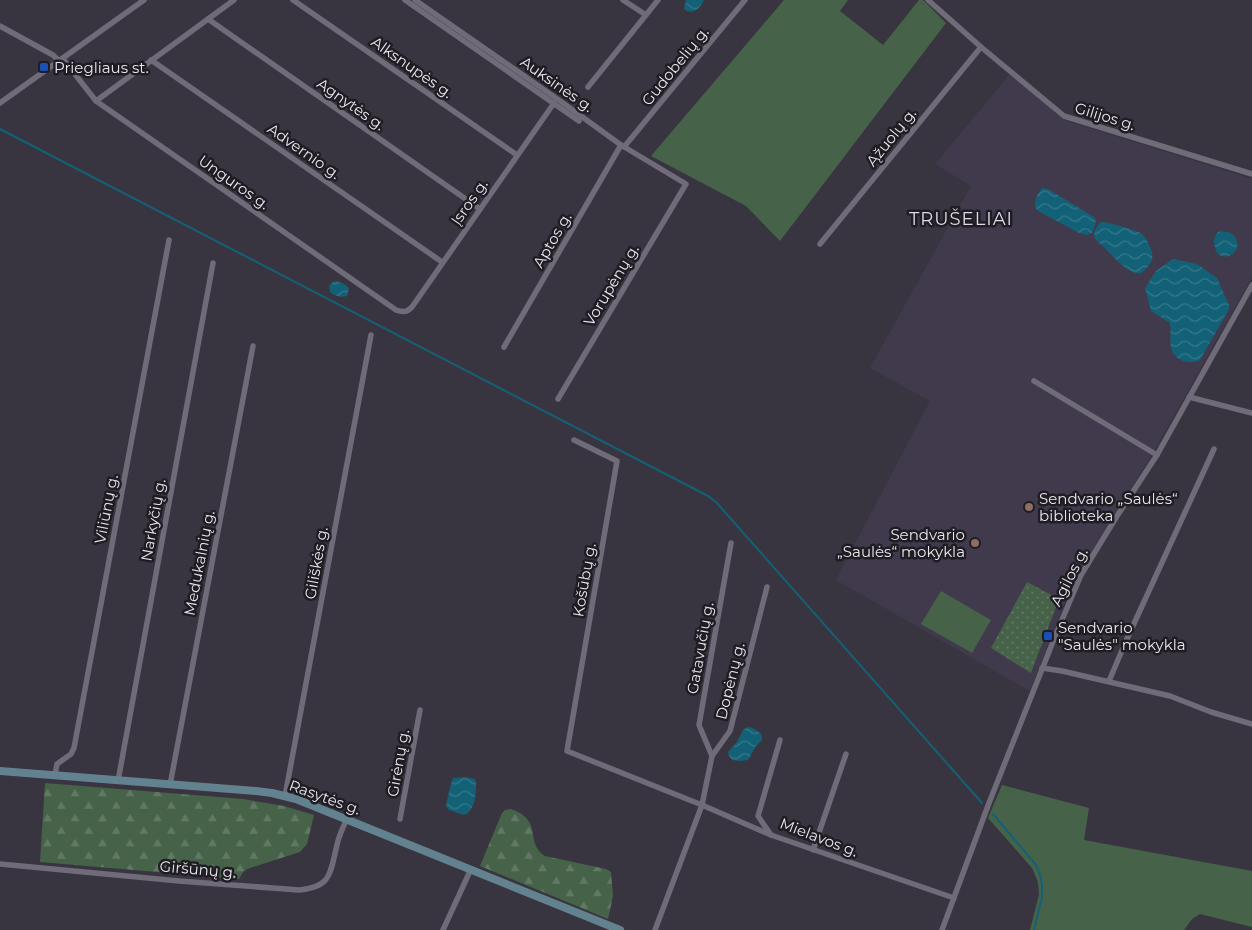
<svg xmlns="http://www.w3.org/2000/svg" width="1252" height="930" font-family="Montserrat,sans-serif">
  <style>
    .built { fill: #403a4c }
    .grass { fill: #46634a }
    .forest { fill: url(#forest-firs) }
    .park { fill: url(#park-dots) }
    .water { fill: url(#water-waves) }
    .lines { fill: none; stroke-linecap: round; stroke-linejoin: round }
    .stream { stroke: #136177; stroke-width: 2 }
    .minor { stroke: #706b79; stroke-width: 5.5 }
    .secondary { stroke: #62828f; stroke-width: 8 }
    .transit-dot { fill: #1a4fb4; stroke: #1f1d23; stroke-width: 2 }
    .education-dot { fill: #8d6e63; stroke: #1f1d23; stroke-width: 2 }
    .labels { text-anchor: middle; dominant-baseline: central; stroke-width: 5; stroke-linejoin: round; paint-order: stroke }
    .street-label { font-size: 15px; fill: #e8e5ed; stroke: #1f1d23 }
    .poi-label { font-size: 15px; fill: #e8e5ed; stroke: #1f1d23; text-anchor: start }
    .quarter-label { font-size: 18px; letter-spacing: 1px; fill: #ddd9e8; stroke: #1f1d23 }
  </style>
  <defs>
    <pattern id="forest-firs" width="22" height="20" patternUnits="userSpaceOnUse" patternTransform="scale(1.25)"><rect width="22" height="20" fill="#46634a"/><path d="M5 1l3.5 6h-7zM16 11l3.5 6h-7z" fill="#617964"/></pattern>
    <pattern id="park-dots" width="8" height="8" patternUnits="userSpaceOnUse" patternTransform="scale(1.25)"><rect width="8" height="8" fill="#46634a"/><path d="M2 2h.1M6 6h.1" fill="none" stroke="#617964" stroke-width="1.8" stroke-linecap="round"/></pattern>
    <pattern id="water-waves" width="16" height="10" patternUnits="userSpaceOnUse" patternTransform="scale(1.25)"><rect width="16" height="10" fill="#136177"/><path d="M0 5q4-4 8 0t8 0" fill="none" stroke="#35788b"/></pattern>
  </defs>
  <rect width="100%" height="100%" fill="#393540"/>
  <!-- built -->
  <path class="built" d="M1010 74 1058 115 1067 121 1252 179V277L1149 460 1081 568 1069 591 1030 691 836 580 930 401 870 368 971 186 935 164Z"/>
  <!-- grass -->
  <g class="grass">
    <path d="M784 0H848L840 11 883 45 919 0H923L946 23 780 241 746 206 651 156Z"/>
    <path d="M941 591 991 620 972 653 921 624Z"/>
    <path d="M1002 785 1089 808 1084 840 1252 871V927L1200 914 1192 919 1184 930H1030L1039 895 1038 882 1032 868 988 818Z"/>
  </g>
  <!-- forest -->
  <g class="forest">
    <path d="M45 783 243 799 284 806 314 815 307 844 300 852 247 869 243 872 239 879 40 862Z"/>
    <path d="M511 809C516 811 521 813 525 817 538 829 528 845 545 856L606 869 611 872 613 896 608 919 480 866 502 813 505 810Z"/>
  </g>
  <!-- park -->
  <path class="park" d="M1027 582 1059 599 1031 673 991 648Z"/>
  <!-- water -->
  <g class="water">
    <path d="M686 0H704C700 8 693 16 684 9Z"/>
    <path d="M1043 188 1048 189 1094 217C1098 222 1094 228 1092 233L1086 235 1079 233 1038 211C1031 204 1037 196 1041 189Z"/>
    <path d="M1101 222C1108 222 1137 230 1142 234 1145 236 1147 240 1148 243 1155 255 1154 261 1144 271 1133 281 1111 254 1104 247 1101 244 1094 240 1094 235 1094 231 1098 224 1101 222Z"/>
    <path d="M1218 232C1245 227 1241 261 1222 256 1218 255 1216 252 1215 247 1213 241 1214 237 1218 232Z"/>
    <path d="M1173 259 1197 264 1217 278 1229 305V309L1200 360C1193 363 1187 363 1181 360 1166 353 1172 336 1170 323L1151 311 1145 288 1156 271Z"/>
    <path d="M337 281C342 283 346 284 349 289L347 296C341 298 335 296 330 292L329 286 333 282Z"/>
    <path d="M749 727C756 729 763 733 762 740L756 746 748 760 740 761 732 760 729 756 728 752 737 742 743 730 746 728Z"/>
    <path d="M465 777 475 779 476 783C476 794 475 811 464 815L449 810 446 806 450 787 453 778Z"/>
  </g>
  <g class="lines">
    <!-- stream -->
    <g class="stream">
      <path d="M0 129 708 496 716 502 982 803"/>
      <path d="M993 814 1036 865 1040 875 1042 885V897L1034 930"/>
    </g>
    <!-- minor -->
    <g class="minor">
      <path d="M293 0 517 155"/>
      <path d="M405 0 579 121"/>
      <path d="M415 0 563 103 621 145 686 184 558 399"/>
      <path d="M623 0 646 15"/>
      <path d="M928 0 981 47 1064 116 1252 174"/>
      <path d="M208 19 480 209"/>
      <path d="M0 26 53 55 59 61"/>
      <path d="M63 59 96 101 396 310C403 312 406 313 412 307L554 103"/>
      <path d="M151 60 442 262"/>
      <path d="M588 87 658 0"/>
      <path d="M96 101 234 0"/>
      <path d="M0 103 144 0"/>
      <path d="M624 147 745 0"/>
      <path d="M820 244 981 47"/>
      <path d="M504 347 621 145"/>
      <path d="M1034 381 1157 455"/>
      <path d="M1189 397 1252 413"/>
      <path d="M574 440 617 461 567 751 702 805 771 835"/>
      <path d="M1042 668 1062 671 1170 696 1211 712 1252 724"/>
      <path d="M1109 681 1126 641 1214 449"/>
      <path d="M780 740 758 816 771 835 954 898"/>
      <path d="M712 756 699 725 731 543"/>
      <path d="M55 775 57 764 71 754 74 748 169 240"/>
      <path d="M118 781 213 263"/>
      <path d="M170 785 253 346"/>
      <path d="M285 796 371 335"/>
      <path d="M400 819 420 710"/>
      <path d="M813 850 846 754"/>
      <path d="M0 864 179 881 299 890C332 887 330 873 337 845 339 835 343 827 347 819"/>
      <path d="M443 930 471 869"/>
      <path d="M655 930 702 805 712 756 730 731 767 587"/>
      <path d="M942 930 989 803 1056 634 1081 575 1117 516 1157 455 1252 285"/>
    </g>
    <!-- secondary -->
    <path class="secondary" d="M0 771 256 791 272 793 296 799 620 930"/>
  </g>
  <!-- markers -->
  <g class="transit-dot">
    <rect x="39" y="62" width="10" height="10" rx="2.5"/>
    <rect x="1043" y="631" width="10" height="10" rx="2.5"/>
  </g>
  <g class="education-dot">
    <circle cx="1029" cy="507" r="5"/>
    <circle cx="975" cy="543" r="5"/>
  </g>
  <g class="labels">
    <!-- street labels -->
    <g class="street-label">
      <text transform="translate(675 66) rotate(-51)">Gudobelių g.</text>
      <text transform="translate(412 67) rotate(35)">Alksnupės g.</text>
      <text transform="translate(557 84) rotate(35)">Auksinės g.</text>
      <text transform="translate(351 104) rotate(35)">Agnytės g.</text>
      <text transform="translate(1105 116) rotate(17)">Gilijos g.</text>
      <text transform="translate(891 137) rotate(-51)">Ąžuolų g.</text>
      <text transform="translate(304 151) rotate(35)">Advernio g.</text>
      <text transform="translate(234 182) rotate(35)">Unguros g.</text>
      <text transform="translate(469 202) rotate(-55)">Įsros g.</text>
      <text transform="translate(552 240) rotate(-60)">Aptos g.</text>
      <text transform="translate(611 285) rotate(-59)">Vorupėnų g.</text>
      <text transform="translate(106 509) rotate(-79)">Viliūnų g.</text>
      <text transform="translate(153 520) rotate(-80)">Narkyčių g.</text>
      <text transform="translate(199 563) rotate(-79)">Medukalnių g.</text>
      <text transform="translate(316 563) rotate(-80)">Giliškės g.</text>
      <text transform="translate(1069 577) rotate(-63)">Agilos g.</text>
      <text transform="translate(584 580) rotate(-80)">Košūbų g.</text>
      <text transform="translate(700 648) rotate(-80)">Gatavučių g.</text>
      <text transform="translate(730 681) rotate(-76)">Dopėnų g.</text>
      <text transform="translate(398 763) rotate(-80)">Girėnų g.</text>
      <text transform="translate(325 797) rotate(20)">Rasytės g.</text>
      <text transform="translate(819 837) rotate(21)">Mielavos g.</text>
      <text transform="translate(198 869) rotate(5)">Giršūnų g.</text>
    </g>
    <!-- poi labels -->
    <g class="poi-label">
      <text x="54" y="67">Priegliaus st.</text>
      <text x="1039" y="498">Sendvario „Saulės“<tspan x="1039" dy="17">biblioteka</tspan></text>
      <text x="965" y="534" text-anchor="end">Sendvario<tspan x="965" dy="17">„Saulės“ mokykla</tspan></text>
      <text x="1058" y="627">Sendvario<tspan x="1058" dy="17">"Saulės" mokykla</tspan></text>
    </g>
    <!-- quarter labels -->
    <g class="quarter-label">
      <text x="961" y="219">TRUŠELIAI</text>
    </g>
  </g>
</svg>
